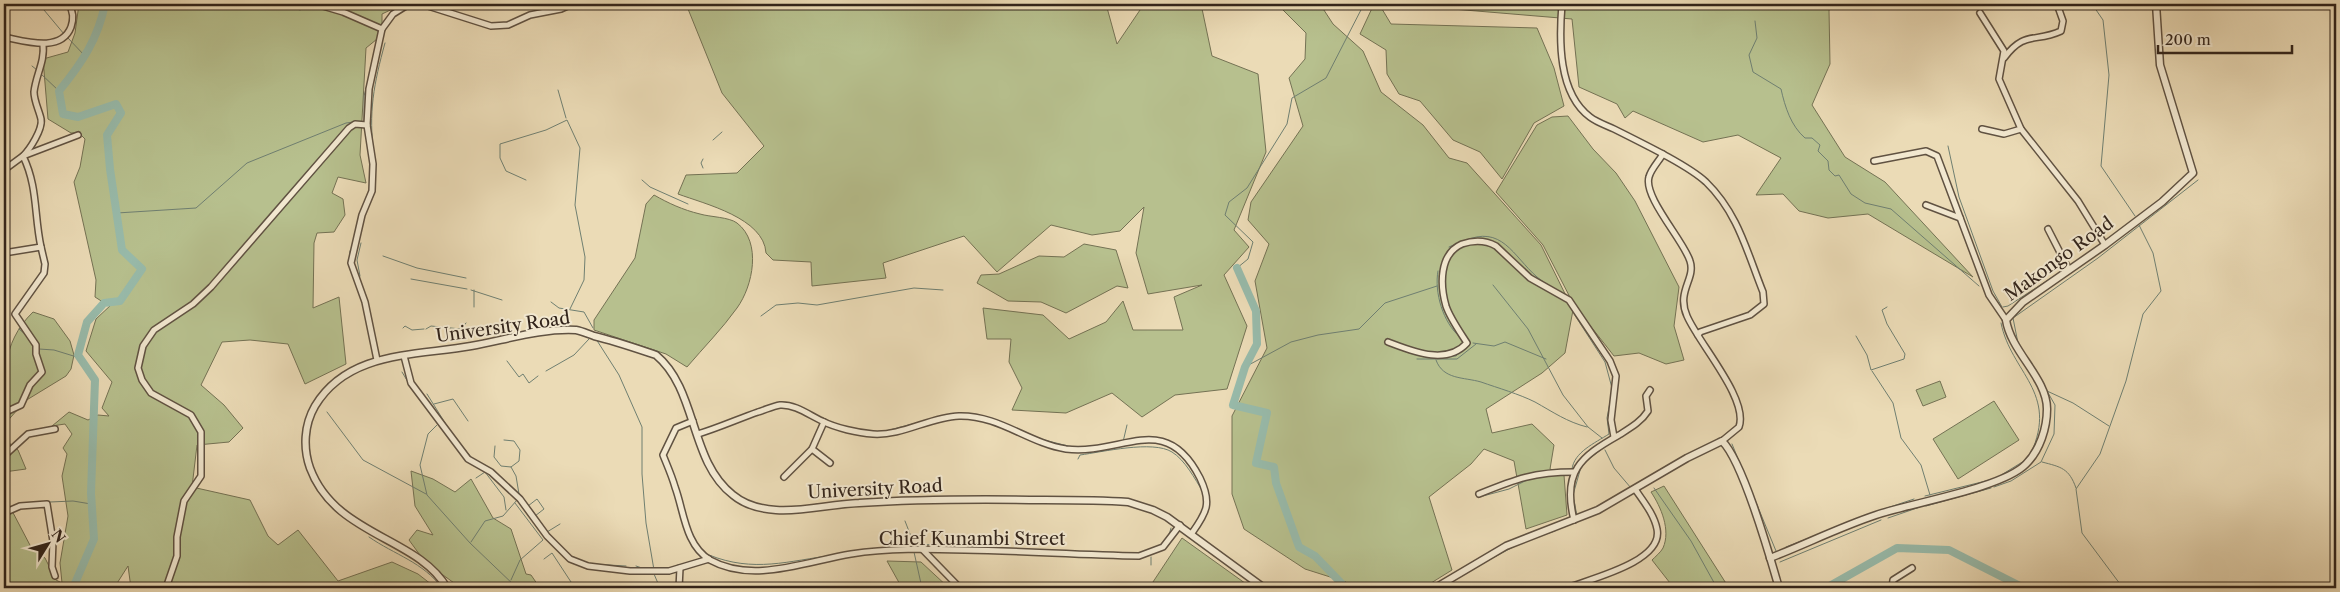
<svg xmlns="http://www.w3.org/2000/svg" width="2340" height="592" font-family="'Libre Caslon Text',serif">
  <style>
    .green { fill: #b7c08e; stroke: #747254 }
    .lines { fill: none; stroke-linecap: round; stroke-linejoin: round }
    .stream { stroke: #6f7f71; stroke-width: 1 }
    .river { stroke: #98bbab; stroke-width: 8 }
    .minor-casing { stroke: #605242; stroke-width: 8 }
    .tertiary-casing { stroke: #605242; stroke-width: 9 }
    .minor { stroke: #f2e8d0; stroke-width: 5 }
    .tertiary { stroke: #f2e8d0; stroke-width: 6 }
    .labels { text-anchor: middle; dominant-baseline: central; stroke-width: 4; stroke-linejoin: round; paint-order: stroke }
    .street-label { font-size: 18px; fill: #32241b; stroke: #f2e8d0 }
  </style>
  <rect width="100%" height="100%" fill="#ebdbb6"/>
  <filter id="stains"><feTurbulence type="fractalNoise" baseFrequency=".004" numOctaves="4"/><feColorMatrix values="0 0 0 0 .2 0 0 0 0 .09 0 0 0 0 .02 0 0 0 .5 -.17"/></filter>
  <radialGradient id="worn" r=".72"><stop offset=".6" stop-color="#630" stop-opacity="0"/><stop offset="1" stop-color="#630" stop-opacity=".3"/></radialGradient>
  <!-- green -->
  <g class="green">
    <path d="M79 4H403L382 14V35L366 48 360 155 366 183 338 177 332 193 343 199 345 215 334 232 317 233 314 243 313 308 339 297 346 364 305 384 288 344 250 340 222 342 201 385 224 405 243 428 229 442 197 445 192 487 250 500 268 536 278 545 298 530 338 581 392 562 418 574 436 588H131L128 566 114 588H4V478L9 505 32 549 45 558 56 580 62 583 60 563 68 516 62 476 67 454 63 448 72 434 65 424 52 426 69 412 88 420 98 415 109 416 102 408 112 382 86 351 96 319 112 304H106L95 297 96 280 74 182 80 167 85 139 79 133H71L48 119 43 59 68 52 75 33Z"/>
    <path d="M443 4H548L463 9Z"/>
    <path d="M686 4H1106L1117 44 1140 10 1139 4H1201L1212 56 1258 74 1266 152 1234 230 1249 247 1224 275 1247 326 1227 389 1175 395 1142 417 1112 393 1066 413 1012 410 1022 388 1009 362 1011 339H987L983 308 1043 315 1069 339 1106 322 1123 301 1133 330H1183L1174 297 1202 285 1148 294 1136 253 1144 207 1120 231 1092 235 1051 225 997 272 964 236 883 263 886 278 812 286 811 262 773 260 766 253C764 218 705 204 678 194L686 175 737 173 764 146 722 93Z"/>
    <path d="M1280 4H1320L1333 24 1363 51 1381 92 1423 125 1449 158 1467 163 1541 245 1573 310 1565 353 1542 373 1486 409 1492 433 1532 424 1554 445 1550 469 1564 475 1567 515 1526 529 1514 461 1484 449 1471 464 1429 497 1452 570 1423 588H1350L1346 582 1305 569 1244 529 1232 494V416L1267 348 1255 281 1269 244 1248 220 1251 202 1303 126 1289 78 1305 59 1306 33 1278 5Z"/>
    <path d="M1374 4H1379L1391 24 1537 28 1554 68 1564 106 1534 123 1502 179 1480 152 1453 140 1420 101 1399 94 1387 74 1386 50 1360 34Z"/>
    <path d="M1393 4H1842L1829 10 1830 64 1812 105 1845 157 1885 182 1973 277 1868 214 1828 218 1799 211 1783 194 1756 195 1781 158 1738 135 1703 142 1633 111 1625 118 1617 104 1579 87 1572 19Z"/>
    <path d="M1568 116 1593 149 1616 173 1635 201 1679 287 1674 326 1684 360 1666 364 1639 353 1614 356 1574 305 1543 245 1496 192 1537 125 1552 117Z"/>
    <path d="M654 195C668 203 683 210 700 214 710 217 729 217 737 223 762 242 753 286 737 308 722 329 704 347 687 367L666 354 594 330V320L635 258 646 204Z"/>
    <path d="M1084 244 1116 250 1128 288 1117 286 1066 313 1041 302 1008 301 977 283 981 275 999 274 1039 256 1064 257Z"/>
    <path d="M33 312 54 319 70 341 74 355 71 369 66 376 25 401 4 425C4 381 0 344 33 312Z"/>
    <path d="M1940 381 1946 397 1923 406 1916 390Z"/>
    <path d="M1994 401 2019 440 1958 479 1933 439Z"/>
    <path d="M4 439 18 450 26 469 4 472Z"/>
    <path d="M411 471 433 479 455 492 471 479 493 518 511 529 526 574 531 575 540 588H461L425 562 409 540 417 530 433 535 415 506Z"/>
    <path d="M1664 486 1729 588H1657L1670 583 1652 560C1655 557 1661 552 1663 548 1671 530 1661 507 1651 492Z"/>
    <path d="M1182 538 1249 586 1252 588H1149Z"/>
    <path d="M887 561 921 562 949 588H902Z"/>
  </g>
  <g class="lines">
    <!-- stream -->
    <g class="stream">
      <path d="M39 4 64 34"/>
      <path d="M281 4 300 10"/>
      <path d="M2092 4 2103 20 2109 75 2101 166 2135 216"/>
      <path d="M1755 21 1757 38 1749 55 1753 72 1781 89C1785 107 1791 126 1805 138H1812L1820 145 1818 151 1828 161 1829 170 1835 176 1839 175 1851 194 1865 203 1891 209 1979 286"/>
      <path d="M67 37 85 56"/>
      <path d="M32 66 37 70"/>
      <path d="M40 73 59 91"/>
      <path d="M558 90 566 118"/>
      <path d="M358 122H364V96L370 73"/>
      <path d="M713 140 722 132"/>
      <path d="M1948 146 1959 197 1993 291 2002 307"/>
      <path d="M374 155C368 113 374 83 385 43"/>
      <path d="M703 168 701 163 703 159"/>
      <path d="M526 180 506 171 500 158V144L546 130 567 120 580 148 575 205 585 257 584 280 570 309"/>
      <path d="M642 180 650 187 688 204"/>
      <path d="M117 213 196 208 247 163 346 123 354 122"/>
      <path d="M1464 241C1502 224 1513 256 1537 277 1544 283 1554 288 1563 294"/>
      <path d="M1449 247 1460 242"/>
      <path d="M350 251 349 266 355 282"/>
      <path d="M383 256 417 268 466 278"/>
      <path d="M2068 266 2078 260"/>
      <path d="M1237 268 1248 259 1253 242 1225 215 1229 202 1247 188 1287 124 1292 98 1326 78 1364 4"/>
      <path d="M1438 271C1434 292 1443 323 1460 337"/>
      <path d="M360 276 357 260 361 243"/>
      <path d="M411 279 467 289"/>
      <path d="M1493 285 1528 329 1563 395 1588 427 1602 438"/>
      <path d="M471 290 502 300"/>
      <path d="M474 290V307"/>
      <path d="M551 302 559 308 584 312 593 328"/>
      <path d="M2003 307 2008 306 2065 269"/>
      <path d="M1574 314 1605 362 1612 388"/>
      <path d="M761 316 776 305 798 303 817 305 914 288 943 290"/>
      <path d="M2001 323C2011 373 2059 392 2031 453"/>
      <path d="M403 328 405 326 412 330 424 329"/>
      <path d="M19 329 26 335"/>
      <path d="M426 329 431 326 461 329 466 323"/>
      <path d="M1856 336 1867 355 1871 370 1904 359 1905 354 1887 324 1882 310 1887 307"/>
      <path d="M596 339 619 375 642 427V474L646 523 654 570"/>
      <path d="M1473 343 1494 346 1505 342 1546 359"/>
      <path d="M2018 343 2013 318 2098 258 2198 180"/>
      <path d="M39 349 54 350 80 358"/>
      <path d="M1450 356H1456L1469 344"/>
      <path d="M1417 359H1457L1476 344"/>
      <path d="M1436 360C1443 380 1464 377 1481 382 1498 388 1519 394 1535 402 1553 412 1567 422 1587 427"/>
      <path d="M507 361 519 377 523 374 529 383 538 376"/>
      <path d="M1245 367 1291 342 1318 335 1359 329 1385 303 1437 286"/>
      <path d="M546 371 574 355 589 339"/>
      <path d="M1872 371 1893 403 1901 438 1921 465 1930 495"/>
      <path d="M402 372 408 382"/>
      <path d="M410 386 414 392"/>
      <path d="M2047 391 2073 403 2109 426"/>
      <path d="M427 394 452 434"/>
      <path d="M434 404 453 399 468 421"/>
      <path d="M327 412 363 460 426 494"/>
      <path d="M975 415 986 417"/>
      <path d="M997 421 1030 435"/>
      <path d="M437 425 428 434 420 465 427 495 470 543 517 588"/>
      <path d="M882 432 920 422"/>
      <path d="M1040 439 1068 446"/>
      <path d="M458 441 471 457"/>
      <path d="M1123 442 1127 425"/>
      <path d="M1713 442 1719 438"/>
      <path d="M1732 444 1776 551"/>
      <path d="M495 446 494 457 501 466 511 467 519 461 520 450 514 441 504 440"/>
      <path d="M1079 447 1095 446"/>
      <path d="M1605 450 1614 468 1631 488"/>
      <path d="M1078 459 1080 455C1102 452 1153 440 1172 452 1185 460 1195 479 1203 492"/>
      <path d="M1585 462 1611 442"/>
      <path d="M2042 462C2061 467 2069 468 2076 488"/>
      <path d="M511 467 516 476 519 494"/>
      <path d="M1572 469C1574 452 1595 443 1609 434L1607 418 1612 392"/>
      <path d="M1565 475H1570L1569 483"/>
      <path d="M1998 477 2024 461"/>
      <path d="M476 478 485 472 504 497 506 510"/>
      <path d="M1994 487 2011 481 2041 462 2054 434 2055 405 2047 391"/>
      <path d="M1654 488 1691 541 1717 588"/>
      <path d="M1573 495 1581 467"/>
      <path d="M1483 496 1509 489 1531 478"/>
      <path d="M1925 496 1994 479"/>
      <path d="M919 497H935"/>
      <path d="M1574 500 1577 516"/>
      <path d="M50 502 73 501 91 504"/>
      <path d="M816 504 828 503"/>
      <path d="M528 506 537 499 544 509 535 516"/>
      <path d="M1926 506 1991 488"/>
      <path d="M1878 511 1914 499"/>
      <path d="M1888 518 1920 507"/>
      <path d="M905 521 914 544"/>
      <path d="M1190 530 1197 521"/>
      <path d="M547 532 560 524"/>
      <path d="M1546 534 1555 531"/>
      <path d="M1169 535 1171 528"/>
      <path d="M369 537C395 555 423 562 442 588"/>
      <path d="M1515 539 1542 529"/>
      <path d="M471 542 485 521 503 516 517 500"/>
      <path d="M1206 542 1243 569"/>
      <path d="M1786 547 1814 536"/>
      <path d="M880 548 938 544 1055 551"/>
      <path d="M914 552 922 588"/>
      <path d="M709 555C754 573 788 561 834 555"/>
      <path d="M544 559 552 553 571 582 577 587"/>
      <path d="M1487 561 1515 546"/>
      <path d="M1780 562 1881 520"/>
      <path d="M591 564 626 566"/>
      <path d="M1151 565V557"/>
      <path d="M636 566 645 569"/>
      <path d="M1463 568 1498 547"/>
      <path d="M654 574 660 588"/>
      <path d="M511 580 520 560 543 540 515 503"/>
      <path d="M575 588 582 583 588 588"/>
      <path d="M2123 588 2082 533 2076 489 2100 454 2126 381 2143 314 2161 291 2153 253 2139 225"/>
    </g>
    <!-- river -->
    <g class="river">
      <path d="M1237 268 1256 311 1257 344 1245 367 1233 405 1267 413 1256 463 1274 467 1276 483 1299 547 1315 556 1346 588"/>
      <path d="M73 588 94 539 91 493 95 380 78 355 87 322 104 303 120 301 142 269 122 250 110 169 107 135 121 113 116 104 78 117 63 114 59 91C82 63 98 39 105 4"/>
      <path d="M1826 588 1897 548 1949 550 2024 588"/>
    </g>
    <defs>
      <g id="minor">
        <path d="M316 4 343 12 382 29"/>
        <path d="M1562 4C1559 40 1558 93 1590 117 1598 123 1606 125 1614 129 1630 137 1646 145 1661 153 1677 162 1693 170 1706 182 1738 213 1747 252 1763 292L1764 304 1750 315 1700 332 1698 335"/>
        <path d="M1980 13 2004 51 1999 79 2021 129 2078 201 2105 245"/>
        <path d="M4 37C25 41 61 53 71 27 74 18 73 12 69 4"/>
        <path d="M2004 58C2025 30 2035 43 2061 31L2063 21 2057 4"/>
        <path d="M1982 129 2004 134 2021 129"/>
        <path d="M1663 154C1659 161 1651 169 1649 177 1643 197 1684 241 1690 261 1696 279 1676 291 1687 316 1699 344 1749 399 1739 427L1722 441"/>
        <path d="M1874 161 1926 151 1937 156 1989 295 2006 320"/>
        <path d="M4 170 23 156 78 135"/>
        <path d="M1926 205 1960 218"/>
        <path d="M2048 229 2069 270"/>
        <path d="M4 253 41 247C34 215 38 187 23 156 30 149 43 129 41 119 39 110 34 101 34 92 36 74 45 62 43 44"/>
        <path d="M1388 342C1412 351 1446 366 1467 343 1460 332 1450 318 1446 306 1440 285 1439 254 1462 244 1474 240 1485 240 1496 246L1530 278 1569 300 1610 361 1616 376 1611 420 1614 437"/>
        <path d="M404 356 411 383 468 459 491 472 520 499 547 536 570 559 588 566 630 571H669L709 559"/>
        <path d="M377 360 365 302 351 263 362 215 372 191 373 164 367 125 369 89 382 29 393 14 409 4 428 6 491 26 508 25 530 15 561 9 572 4"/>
        <path d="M4 409 8 411 21 405 30 385 42 372 36 354V345L15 314 44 273 45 264 41 247"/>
        <path d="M693 421 676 428 663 455C667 465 672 476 675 487 684 511 685 545 710 560 753 584 807 561 851 554 889 548 927 549 965 550 1023 551 1081 555 1139 556L1163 547 1180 525"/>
        <path d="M698 434C718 428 738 419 758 412 765 410 773 406 780 405 795 404 809 415 822 421 836 428 858 433 873 434 902 436 930 417 959 416 999 415 1028 443 1066 449 1122 456 1165 409 1200 478 1212 503 1207 512 1192 533"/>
        <path d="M812 449 830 463"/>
        <path d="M4 456 28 434 55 429"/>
        <path d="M784 477 812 449 824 422"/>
        <path d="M1479 494C1516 479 1534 472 1574 472"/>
        <path d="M4 513 20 506 47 504 53 541 52 567 55 576"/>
        <path d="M1574 520C1562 472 1580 457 1619 435 1630 428 1641 422 1648 411L1646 396 1650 390"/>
        <path d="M922 549 960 588"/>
        <path d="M166 588 177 556V537L184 501 201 476V432L191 415 151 393 142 380 138 368 143 346 154 330 193 304 211 287 349 128 355 124 367 125"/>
        <path d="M679 588 680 568"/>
        <path d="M1567 588C1589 579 1664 562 1657 529 1654 514 1643 501 1635 489"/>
        <path d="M1892 588 1893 580 1912 568"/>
      </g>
      <g id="tertiary">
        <path d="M1770 558C1806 544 1840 527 1876 515 1911 503 2003 488 2026 464 2040 450 2047 428 2047 409 2047 378 2011 352 2006 320L2023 302 2105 245 2162 202 2193 173 2160 65 2156 4"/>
        <path d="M447 588C418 537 335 536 310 468 303 448 304 425 315 406 348 351 415 356 471 346 505 340 542 328 576 330 582 331 588 334 594 336 615 341 635 348 656 355 698 390 689 461 733 495 745 505 761 509 776 510 803 512 831 504 859 503 920 499 983 499 1044 500 1072 500 1100 500 1128 502L1153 510 1167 517 1264 588"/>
        <path d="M1435 588 1506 546 1598 510 1687 458 1722 441C1743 461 1770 557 1779 588"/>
      </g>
    </defs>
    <!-- minor casing -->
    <use href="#minor" class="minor-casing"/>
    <!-- tertiary casing -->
    <use href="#tertiary" class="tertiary-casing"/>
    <!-- minor -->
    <use href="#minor" class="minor"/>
    <!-- tertiary -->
    <use href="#tertiary" class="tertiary"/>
  </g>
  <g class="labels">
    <!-- street labels -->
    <g class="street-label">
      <text transform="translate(2059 259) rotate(-36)">Makongo Road</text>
      <text transform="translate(503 327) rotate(-8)">University Road</text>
      <text transform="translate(875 489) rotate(-3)">University Road</text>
      <text x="972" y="539">Chief Kunambi Street</text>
    </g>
  </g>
  <!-- margin -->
  <rect width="2340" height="592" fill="none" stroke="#ebdbb6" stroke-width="20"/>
  <rect x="5" y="5" width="2330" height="582" fill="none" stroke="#32241b" stroke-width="2.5"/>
  <rect x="10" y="10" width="2320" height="572" fill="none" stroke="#32241b"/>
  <!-- north arrow -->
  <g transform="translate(48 544) rotate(53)" stroke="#f2e8d0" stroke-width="4" paint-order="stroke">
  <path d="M0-4L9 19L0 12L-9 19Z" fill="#32241b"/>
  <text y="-8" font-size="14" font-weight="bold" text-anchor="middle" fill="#32241b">N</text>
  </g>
  <!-- scale -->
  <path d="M2158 45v8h134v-8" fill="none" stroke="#32241b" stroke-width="2.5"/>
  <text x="2165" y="45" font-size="15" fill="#32241b" stroke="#f2e8d0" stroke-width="4" paint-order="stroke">200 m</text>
  <rect width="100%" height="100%" filter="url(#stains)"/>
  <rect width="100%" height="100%" fill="url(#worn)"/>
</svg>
